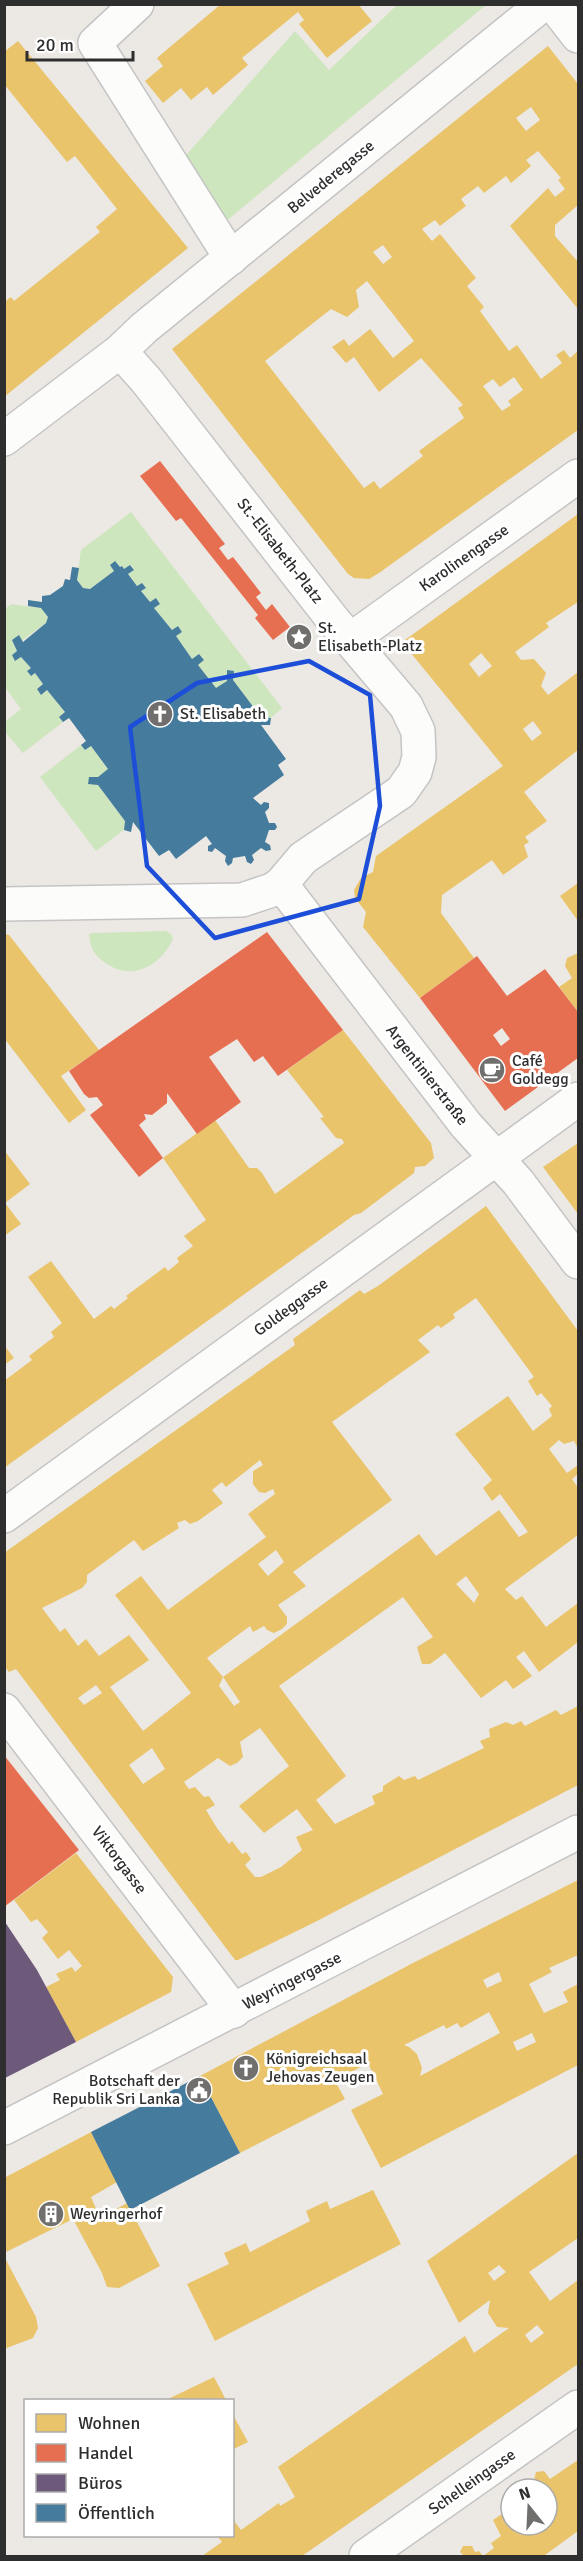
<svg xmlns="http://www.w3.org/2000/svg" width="583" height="2561" font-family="Signika,sans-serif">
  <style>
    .green { fill: #cee6be }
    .homes { fill: #e9c46a; fill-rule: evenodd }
    .shops { fill: #e76f51; fill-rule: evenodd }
    .offices { fill: #6d597a }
    .public { fill: #457b9d }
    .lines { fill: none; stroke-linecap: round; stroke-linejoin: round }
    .minor-casing { stroke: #c5c4c5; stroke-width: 36 }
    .minor { stroke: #fcfcfb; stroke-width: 33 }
    .marked { fill: none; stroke: #1d4ed8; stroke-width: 4.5; stroke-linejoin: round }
    .labels { text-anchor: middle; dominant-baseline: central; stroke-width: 6; stroke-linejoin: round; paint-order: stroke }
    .street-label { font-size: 16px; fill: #2e2e2e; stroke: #fff }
    .poi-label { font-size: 16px; fill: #2e2e2e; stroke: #fff; text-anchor: start }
  </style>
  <rect width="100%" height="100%" fill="#ece8e4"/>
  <!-- green -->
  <g class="green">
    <path d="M397 5H486L213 232 174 169 295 31 329 70Z"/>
    <path d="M131 512 282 708 271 718 261 717 233 680 234 671 227 670V681L216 688 198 665 204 659 199 654 192 659 176 636 182 632 178 626 172 630 154 608 160 604 156 598 150 602 141 591 146 588 142 583 137 586 128 574 134 570 131 565 124 569 122 566 110 565 114 571 90 589 83 588 77 580 81 550Z"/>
    <path d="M11 604 41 608 48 617 46 623 16 645 15 647 17 651 12 655 15 661 21 657 31 668 27 671 30 676 35 673 43 684 37 689 41 695 47 690 65 712 59 717 63 722 23 753 5 732V722L21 709 5 687V609Z"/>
    <path d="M81 745 85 750 91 746 108 769 98 785 125 821 124 830 96 851 40 777Z"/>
    <path d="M166 931 171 934 173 939C160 967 131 982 104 962 94 955 90 947 89 934L93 933Z"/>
  </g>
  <!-- homes -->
  <g class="homes">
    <path d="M221 4H358L372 21 327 58 299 24 304 20 298 12 242 58 248 65 213 95 207 87 191 100 181 88 163 103 145 81 163 66 157 58Z"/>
    <path d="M18 41 188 248 4 397V302L11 297 14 301 100 232 96 227 117 209 75 156 67 162 4 84V52Z"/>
    <path d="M548 46 578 84V205L555 225V236L578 262V309L510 226 548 188 555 197 565 189 558 180 561 178 538 151 526 160 531 166 511 183 506 176 484 193 478 186 461 199 466 206 440 226 435 220 422 229 432 241 440 234 476 278 467 286 484 307 480 311 509 351 517 345 541 379 562 363 556 355 564 350 570 358 578 351V430L379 573 369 579 354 578 348 574 172 349ZM531 107 540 120 526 131 516 118ZM383 245 392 257 383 264 373 252ZM367 281 414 341 393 358 370 329 349 346 344 339 332 347 346 363 354 357 379 392 421 358 463 405 458 408 464 418 419 451 423 456 380 489 374 481 364 488 265 361 331 309 347 317 359 307 356 290ZM514 377 523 390 508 401 511 405 502 411 483 386 493 379 500 387Z"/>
    <path d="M578 514V602L546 623 549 627 515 652 521 660 534 659 546 673 541 686 548 695 578 672V750L524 792 547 821 525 837 529 842 524 845 528 857 503 875 492 860 442 895 441 913 474 958 420 998 363 927 366 912 355 898 354 890 361 878 373 872 376 856 503 766 406 647 405 640ZM481 653 492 666 479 677 469 664ZM533 721 542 733 532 741 523 729Z"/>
    <path d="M578 883V921L560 896Z"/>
    <path d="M4 934 9 935 99 1050 61 1076 86 1110 69 1123 4 1038Z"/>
    <path d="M578 953V1012L559 987 572 978 565 966 567 958Z"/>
    <path d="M343 1030 431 1143 434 1158 425 1166 415 1167 414 1173 361 1213 354 1215 4 1468V1381L32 1360 29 1356 54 1337 51 1332 62 1323 28 1277 51 1261 94 1319 111 1306 114 1309 128 1298 126 1296 165 1267 168 1271 179 1262 177 1258 193 1246 184 1236 206 1220 163 1158 215 1120 249 1168H257L262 1173 275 1194 344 1143 342 1139 336 1138 320 1118 324 1117 287 1070Z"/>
    <path d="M578 1143V1214L543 1167Z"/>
    <path d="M4 1150 30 1184 5 1203 21 1224 4 1236Z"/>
    <path d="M486 1206 578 1331V1449L574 1441 564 1444 559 1440 549 1449 567 1473 578 1465V1474L572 1479 578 1488V1535L505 1589 516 1600 522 1596 546 1627 578 1603V1642L539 1672 524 1651 516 1657 532 1676 513 1689 506 1680 481 1698 445 1653 430 1664H422L417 1647 433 1637 403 1597 279 1686 346 1776 316 1800 335 1824 375 1804 372 1796 383 1791V1786L399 1776 404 1780 415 1776 418 1780 484 1748 480 1741 490 1737 489 1729 506 1722 513 1725 521 1721 525 1726 556 1710 561 1715 578 1706V1785L313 1923 238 1960H235L16 1669 9 1672 4 1666V1553L295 1345 293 1339 360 1290 364 1294 378 1286ZM476 1298 534 1377 528 1381 537 1396 541 1393 552 1406 549 1409 552 1416 533 1431 508 1396 455 1434 492 1480 483 1488 492 1501 500 1494 528 1532 519 1537 499 1510 436 1556 419 1534 223 1677 240 1702 234 1706 219 1686 223 1677 207 1658 250 1626 253 1632 264 1626 267 1630 274 1633 282 1629 287 1624V1617L278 1605 306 1586 293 1572 392 1500 332 1422 430 1352 418 1340 438 1325 441 1328 455 1318 453 1314ZM260 1460 263 1465 253 1471V1484L259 1492 265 1493 273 1489 275 1494 248 1514 266 1537 168 1610 141 1576 115 1595 191 1693 143 1731 110 1687 149 1660 129 1635 99 1656 86 1639 78 1646 65 1628 60 1632 42 1608 82 1588 87 1582V1575L134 1540 143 1551 179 1528 177 1523 185 1520 190 1524 198 1521 223 1503 212 1490 222 1482 226 1487ZM276 1550 284 1562 268 1576 258 1564ZM466 1576 479 1594 474 1603 456 1584ZM96 1685 102 1693 84 1705 78 1698ZM260 1728 289 1766 239 1806 264 1833 297 1809 313 1830 296 1837 302 1850 281 1867 261 1877H255L245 1865 251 1859 246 1852 242 1854 232 1841 229 1844 217 1828 206 1810 215 1805 209 1796 204 1797 195 1787 189 1789 184 1782 218 1758 230 1766 237 1763 243 1757 240 1742ZM152 1748 165 1769 143 1784 129 1765Z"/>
    <path d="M4 1345 14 1358 4 1365Z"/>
    <path d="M76 1853 173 1977 171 1992 76 2042 46 1987 60 1980 56 1974 72 1967 75 1972 82 1966 69 1950 58 1959 42 1938 48 1932 37 1919 31 1922 14 1900Z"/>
    <path d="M578 1880V1955L549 1968 552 1972 529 1984 544 2013 568 2002 563 1992 578 1984V2065L381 2168 351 2110 383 2094 368 2063 335 2081 345 2099 240 2153 200 2076 411 1964ZM499 1972 502 1981 487 1988 483 1980ZM489 2012 500 2033 420 2076 422 2068 417 2054 409 2047 404 2045 444 2025 446 2029 457 2023 461 2028ZM532 2033 536 2042 517 2051 513 2042Z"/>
    <path d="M91 2132 117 2182 91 2197 100 2218 127 2203 160 2266 119 2288 107 2287 102 2273 73 2219 4 2253V2178Z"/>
    <path d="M578 2153V2238L529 2272 550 2301 578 2280V2364L302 2556H202L222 2542 217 2536H232V2518L241 2530 279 2503 280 2506 295 2497 278 2467 465 2336 474 2353 509 2328 497 2327 488 2313 490 2300 459 2323 427 2261ZM499 2265 506 2272 494 2281 488 2273ZM537 2325 544 2333 531 2343 525 2335Z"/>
    <path d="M373 2190 401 2244 215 2341 187 2284 229 2264 224 2253 246 2243 250 2252 310 2221 306 2211 327 2201 330 2209Z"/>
    <path d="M4 2256 36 2317 38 2328 33 2338 4 2349Z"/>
    <path d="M214 2377 226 2400H166Z"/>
    <path d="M232 2413 248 2442 232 2450Z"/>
    <path d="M578 2460V2531L545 2555 546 2556H464L460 2552 463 2546H472L475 2552 479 2551 483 2556 494 2548 491 2543 501 2536 493 2520 511 2508V2525H547V2489H541L534 2480 536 2472 544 2471 550 2479Z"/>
  </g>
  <!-- shops -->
  <g class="shops">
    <path d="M160 461 225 544 219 548 228 560 233 557 261 593 256 597 266 610 272 604 290 627 273 640 255 618 258 615 181 518 176 521 140 476Z"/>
    <path d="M267 932 343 1030 278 1076 263 1056 254 1062 237 1039 209 1057 241 1102 197 1134 167 1093V1103L152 1115 144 1114 146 1119 139 1125 163 1158 139 1177 90 1115 103 1105 97 1097 89 1098 84 1094 69 1071Z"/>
    <path d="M477 956 507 996 545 969 578 1012V1058L505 1111 420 998ZM502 1028 510 1039 501 1046 493 1035Z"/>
    <path d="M4 1755 79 1850 4 1907Z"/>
  </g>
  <!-- offices -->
  <path class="offices" d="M5 1922 37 1970 76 2042 5 2078Z"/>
  <!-- public -->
  <g class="public">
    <path d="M115 561 120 567 122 566 124 569 130 565 134 570 128 574 137 586 142 583 146 588 141 591 150 602 156 598 160 604 154 608 172 630 178 626 182 632 176 636 192 659 199 654 204 660 198 665 216 688 227 681V670L234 671 233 680 261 717 271 718 270 725H261L286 759 278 765 284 775 253 798 261 805 264 802 269 803V808L265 812 269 823H275L277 827 275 830H269L265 842 270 845 271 850 266 851 261 848 252 855 254 860 251 864 247 862 245 856 233 858 232 863 228 866 225 861 226 856 215 848 212 852 208 851V846L212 844 206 836 176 859 169 850 159 856 133 822 131 832 124 830 125 821 98 785 88 784 89 777H98L108 769 91 746 85 750 81 745 86 741 69 718 63 722 59 717 65 712 47 690 41 695 37 689 43 684 35 673 31 676 27 671 31 668 21 657 15 661 12 655 17 651 12 640 19 635 23 642 46 623 48 617 41 608 28 606V600L42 602V596L50 595 63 586 65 579 70 580 72 567 79 568 77 580 83 588 90 589 114 571 110 565Z"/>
    <path d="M200 2076 240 2153 130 2210 91 2132Z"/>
  </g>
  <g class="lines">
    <defs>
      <g id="minor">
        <path d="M137 4 95 43 231 258"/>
        <path d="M553 4 578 36"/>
        <path d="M4 439 120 351 144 328 543 4"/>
        <path d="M350 640 578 476"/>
        <path d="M281 884 466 1125 518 1182 578 1262"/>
        <path d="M4 904 242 900 272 890 281 884 303 858 401 792 415 772 419 757 418 731 406 706 334 621 146 380 120 351"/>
        <path d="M4 1516 578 1099"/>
        <path d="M4 1710 234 2011"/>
        <path d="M4 2128 578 1832"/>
        <path d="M366 2556 578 2407"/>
      </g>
    </defs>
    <!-- minor casing -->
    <use href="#minor" class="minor-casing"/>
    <!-- minor -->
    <use href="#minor" class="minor"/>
  </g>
  <!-- marked area -->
  <path class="marked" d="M309 661 370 695 380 806 359 899 215 938 147 866 130 727 197 683Z"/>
  <!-- icons -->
  <defs>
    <symbol id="sight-disc" viewBox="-11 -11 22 22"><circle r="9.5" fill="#706f6e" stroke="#fff"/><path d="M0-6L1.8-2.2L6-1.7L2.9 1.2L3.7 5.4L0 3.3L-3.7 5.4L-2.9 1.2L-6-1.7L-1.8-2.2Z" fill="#fff"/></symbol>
    <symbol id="church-disc" viewBox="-11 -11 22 22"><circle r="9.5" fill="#706f6e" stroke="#fff"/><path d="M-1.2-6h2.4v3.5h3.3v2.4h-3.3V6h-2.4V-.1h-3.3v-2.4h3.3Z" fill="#fff"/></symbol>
    <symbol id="cafe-disc" viewBox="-11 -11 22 22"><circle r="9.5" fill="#706f6e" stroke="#fff"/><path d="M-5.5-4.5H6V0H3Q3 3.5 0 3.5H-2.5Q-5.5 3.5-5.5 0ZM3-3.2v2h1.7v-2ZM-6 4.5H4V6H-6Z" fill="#fff"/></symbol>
    <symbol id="civic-disc" viewBox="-11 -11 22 22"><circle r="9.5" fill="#706f6e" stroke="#fff"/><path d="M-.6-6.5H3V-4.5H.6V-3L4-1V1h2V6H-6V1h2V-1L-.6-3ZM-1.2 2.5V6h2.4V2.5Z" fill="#fff"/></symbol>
    <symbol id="building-disc" viewBox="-11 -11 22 22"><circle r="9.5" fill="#706f6e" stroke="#fff"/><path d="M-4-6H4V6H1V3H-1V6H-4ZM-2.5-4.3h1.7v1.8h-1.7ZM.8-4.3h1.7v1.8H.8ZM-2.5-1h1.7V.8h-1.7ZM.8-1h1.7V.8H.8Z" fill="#fff"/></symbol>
  </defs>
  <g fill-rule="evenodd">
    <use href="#sight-disc" x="284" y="622" width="30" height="30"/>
    <use href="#church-disc" x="145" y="699" width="30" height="30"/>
    <use href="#cafe-disc" x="477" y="1055" width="30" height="30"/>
    <use href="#church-disc" x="231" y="2053" width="30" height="30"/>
    <use href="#civic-disc" x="184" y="2075" width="30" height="30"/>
    <use href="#building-disc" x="36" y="2199" width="30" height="30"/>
  </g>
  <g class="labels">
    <!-- street labels -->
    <g class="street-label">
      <text transform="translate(331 177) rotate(-39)">Belvederegasse</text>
      <text transform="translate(280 551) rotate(52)">St.-Elisabeth-Platz</text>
      <text transform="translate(464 558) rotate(-35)">Karolinengasse</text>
      <text transform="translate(427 1075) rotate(52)">Argentinierstraße</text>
      <text transform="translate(291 1307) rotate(-36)">Goldeggasse</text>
      <text transform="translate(119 1860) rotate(53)">Viktorgasse</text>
      <text transform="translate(292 1981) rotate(-27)">Weyringergasse</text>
      <text transform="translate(472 2482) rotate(-35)">Schelleingasse</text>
    </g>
    <!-- poi labels -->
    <g class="poi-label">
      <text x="318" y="628">St.<tspan x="318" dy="18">Elisabeth-Platz</tspan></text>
      <text x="180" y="714">St. Elisabeth</text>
      <text x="512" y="1061">Café<tspan x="512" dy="18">Goldegg</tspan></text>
      <text x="266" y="2059">Königreichsaal<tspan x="266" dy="18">Jehovas Zeugen</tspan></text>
      <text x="180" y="2081" text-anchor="end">Botschaft der<tspan x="180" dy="18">Republik Sri Lanka</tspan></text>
      <text x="70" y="2214">Weyringerhof</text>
    </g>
  </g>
  <!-- border -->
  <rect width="583" height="2561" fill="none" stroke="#2e2e2e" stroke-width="12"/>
  <!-- legend -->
  <rect x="24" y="2399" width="210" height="138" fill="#ffffff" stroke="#ababab" stroke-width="1.5"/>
  <rect x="36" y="2414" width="30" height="18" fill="#e9c46a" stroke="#ababab" stroke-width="1.5"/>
  <text x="78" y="2429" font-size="18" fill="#2e2e2e">Wohnen</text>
  <rect x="36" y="2444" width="30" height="18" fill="#e76f51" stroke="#ababab" stroke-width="1.5"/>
  <text x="78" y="2459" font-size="18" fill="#2e2e2e">Handel</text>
  <rect x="36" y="2474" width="30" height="18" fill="#6d597a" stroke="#ababab" stroke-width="1.5"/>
  <text x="78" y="2489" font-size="18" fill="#2e2e2e">Büros</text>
  <rect x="36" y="2504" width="30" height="18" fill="#457b9d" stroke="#ababab" stroke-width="1.5"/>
  <text x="78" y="2519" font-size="18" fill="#2e2e2e">Öffentlich</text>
  <!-- north arrow -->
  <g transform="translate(529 2507) rotate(342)"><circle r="28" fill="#ffffff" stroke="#ababab" stroke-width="1.5"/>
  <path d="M0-4.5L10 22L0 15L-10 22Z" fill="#706f6e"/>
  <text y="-9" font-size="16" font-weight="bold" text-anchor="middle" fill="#2e2e2e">N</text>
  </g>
  <!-- scale -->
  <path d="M27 51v9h106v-9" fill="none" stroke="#2e2e2e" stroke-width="3"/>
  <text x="36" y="51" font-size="18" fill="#2e2e2e" stroke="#ffffff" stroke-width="4.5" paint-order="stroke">20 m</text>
</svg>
